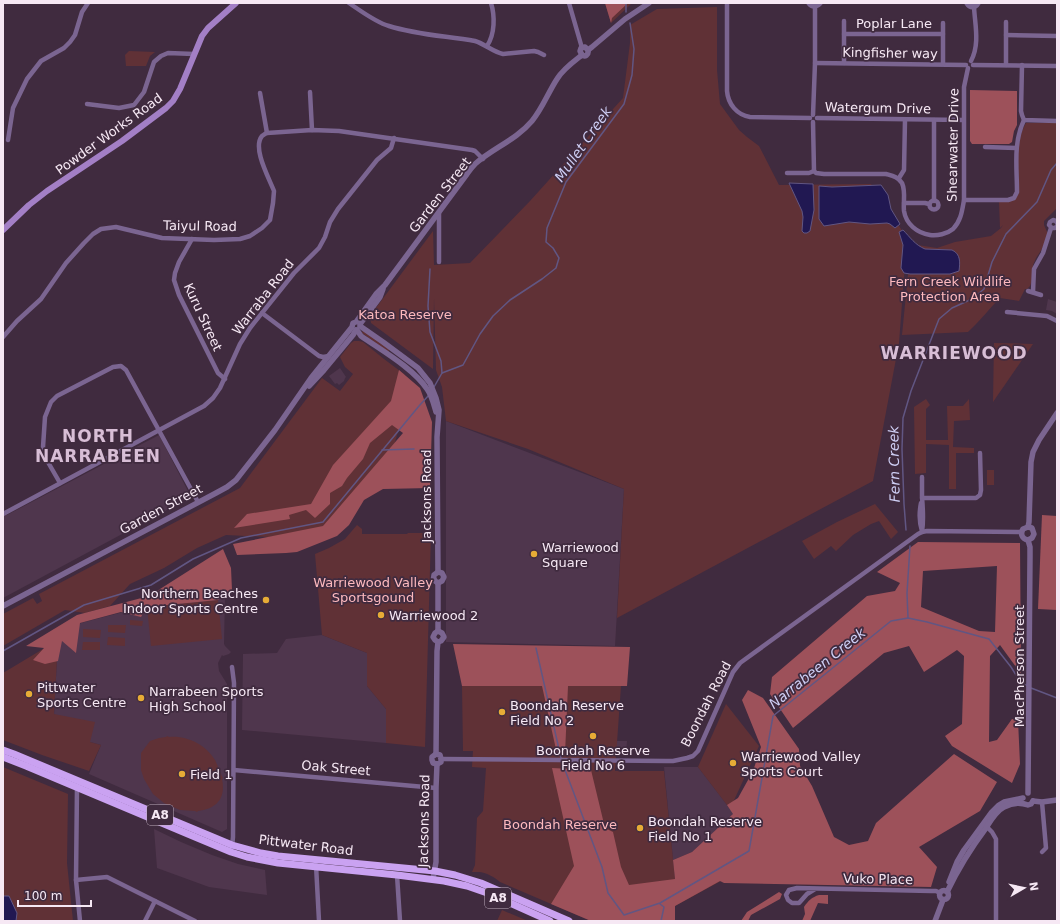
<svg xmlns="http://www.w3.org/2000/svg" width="1060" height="924" font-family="'DejaVu Sans',sans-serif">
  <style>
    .built { fill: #4f364d }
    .green { fill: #603136 }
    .forest { fill: #9d515a; fill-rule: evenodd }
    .water { fill: #211852; stroke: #615683 }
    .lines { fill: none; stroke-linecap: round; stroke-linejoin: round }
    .stream { stroke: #615683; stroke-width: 1.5 }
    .minor { stroke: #7b6591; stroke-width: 4.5 }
    .tertiary { stroke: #7b6591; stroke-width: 5.5 }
    .secondary { stroke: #a37fc6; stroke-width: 6 }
    .trunk { stroke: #caa2f1; stroke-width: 7 }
    .poi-dot { fill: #e7ac36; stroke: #402b3f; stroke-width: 1.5 }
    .labels { text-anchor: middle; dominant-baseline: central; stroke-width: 3.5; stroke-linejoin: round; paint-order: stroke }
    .shield { fill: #402b3f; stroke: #bfafbe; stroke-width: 1 }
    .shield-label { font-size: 12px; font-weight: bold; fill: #f6e8f4 }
    .street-label { font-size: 13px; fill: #f6e8f4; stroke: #402b3f }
    .park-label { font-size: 13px; fill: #fdb9be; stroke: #402b3f }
    .poi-label { font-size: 13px; fill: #f6e8f4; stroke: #402b3f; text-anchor: start }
    .water-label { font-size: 14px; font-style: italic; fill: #cecef4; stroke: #402b3f }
    .district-label { font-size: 17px; font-weight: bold; letter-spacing: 1px; fill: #d8bed6; stroke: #402b3f }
  </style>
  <rect width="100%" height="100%" fill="#402b3f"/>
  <!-- built -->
  <g class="built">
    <path d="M1048 299 1057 302V314L1052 311 1046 310Z"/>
    <path d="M340 368 346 377 345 378 344 381 339 385 337 383 335 384 329 376Z"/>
    <path d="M446 421 624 489 615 646 446 642Z"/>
    <path d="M159 435 191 497 3 598V509L7 515Z"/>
    <path d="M223 565 225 595 224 644 225 646 231 652 229 654 223 656 222 655 218 663 219 671 227 684V829L222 832 89 774 101 745 90 742 54 714 58 640 81 623 150 605Z"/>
    <path d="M322 635 367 653V686L386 709V743L242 730 243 654 277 653 286 639Z"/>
    <path d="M616 741H627L626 752H615Z"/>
    <path d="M664 767H698L734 814 692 852 673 860Z"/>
    <path d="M154 829 181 842 212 855 238 864 265 870 267 895 209 887 157 868Z"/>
  </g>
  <!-- green -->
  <g class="green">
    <path d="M605 3H632L611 23Z"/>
    <path d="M717 7V70L720 104 739 130 747 137 759 146 779 185 871 184 907 238 899 343 873 481 617 618 624 489 528 449 446 421 442 387 436 370 434 298 433 369 371 323 370 316 433 231 434 265 470 263 530 201 623 98 630 43V25L657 9Z"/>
    <path d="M129 51 155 52 150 56 146 66H126L125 55Z"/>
    <path d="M1026 123H1057V208L1044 221V225L1048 234 1042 249 1036 258 1033 265V278L1030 286 1027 289H1025L1019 301 1000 298C989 309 979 322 968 332L902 335 911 244 937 248 955 242 991 236 1001 228 1003 225 1000 228 999 202C1009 201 1015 202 1019 192 1019 169 1014 143 1026 123Z"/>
    <path d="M363 330 390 349 388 352 362 333Z"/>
    <path d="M354 341H359L363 342 384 359 404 374 418 398 400 424 394 446 321 530 305 534 269 537 226 535 197 548 164 568 130 584 110 606 85 613 65 610 3 646V614L33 598 37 604 42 601 39 594 240 488 322 378 340 391 353 374 345 367 340 357 351 343Z"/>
    <path d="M994 343 1033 344 993 402Z"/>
    <path d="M926 399 930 405 926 409V440H948L947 406H963L969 399 970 420 954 421 953 447 974 448V453H956V489H949V445L926 444V473L915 474 914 407Z"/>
    <rect x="987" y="470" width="7" height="15"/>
    <path d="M875 504 898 532 891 539 879 521 871 524 853 535 836 551 831 546 814 559 802 541 837 522Z"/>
    <path d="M357 525 362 529V534H407L408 533H431L425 747 386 743V709L367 686V653L322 635 315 554 329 548 345 539Z"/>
    <path d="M218 600 222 639 151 646 147 607Z"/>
    <path d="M130 620 143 621 142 626 130 625Z"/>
    <path d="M108 625H126L125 633 108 632Z"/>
    <path d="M83 629 101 630 100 638 83 637Z"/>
    <path d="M108 637 125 638V646L107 645Z"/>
    <path d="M58 640 54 714 95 722 90 742 101 745 89 771 42 755 3 740V673Z"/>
    <path d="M83 642H100V650H82Z"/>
    <path d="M462 686H621L615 771H664L675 879 721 881 675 906V921H591L500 882C496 878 485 872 479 872 476 872 474 872 472 872L475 865 477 818 483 811 486 768 472 767 473 751H463Z"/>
    <path d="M726 704 759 746 730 809 698 767Z"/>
    <path d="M167 736 169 737C187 735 206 745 215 760 218 766 220 773 223 778L222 779C226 798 217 809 198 811L197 812 195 811 180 810 164 803 153 794 144 779 141 770V753L150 741 159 738 166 737Z"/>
    <path d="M3 767 68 794 67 863 73 921H16L17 913 9 896H3Z"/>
    <path d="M502 910 528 921H497Z"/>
  </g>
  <!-- forest -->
  <g class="forest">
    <path d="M605 3H628L612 18 611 23Z"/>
    <path d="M970 90 1017 91V125L1014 131 1012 142 1009 144H972L970 141Z"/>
    <path d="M399 370 420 388 432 422 430 488 383 489 364 500 349 525 337 536 297 552 286 553 237 555 233 544 323 526 403 433 392 425 370 443 363 459 347 478 342 486 330 493V504L315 518 306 510 289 515 290 519 234 528 247 514 311 504 333 465 391 401Z"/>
    <path d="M1042 515 1057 516V610L1038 609Z"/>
    <path d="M918 542 1020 543 1021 674 1000 645 990 656 989 742 997 740 1012 719 1018 720 1020 764 1012 783 952 746 945 736 962 724 964 656 957 650 924 672 909 646 884 653 793 728 770 694 772 677 867 596 895 591 900 583 877 572ZM997 566 995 632 979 631 921 607 923 571Z"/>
    <path d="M223 549 231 568 232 590 218 600 147 607 141 617 121 612 80 623 76 653 62 641 58 661 45 664 33 660 44 648 26 646 77 615 149 596Z"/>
    <path d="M453 644 630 647 627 686H568L565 754H557L542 686H462Z"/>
    <path d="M748 690 763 698 799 749 800 766 812 786 834 837 849 845 868 841 876 823 954 754 997 782 980 811 919 847 937 867 931 887 724 883 720 881 675 906V921H591L551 904 574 866 552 768 591 770 605 828 613 832 621 867 629 885 675 879 673 860 692 852 733 814 727 805 738 798 753 771 761 747 742 700Z"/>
    <path d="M779 892 782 894 780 899 751 915 748 921H741L747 912Z"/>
    <path d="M819 895H828V904L818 903 810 921H802L805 914 804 907C808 901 812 897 819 895Z"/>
  </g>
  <!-- water -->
  <g class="water">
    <path d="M789 183 813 184 814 210 810 231 807 233H804L802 231 803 217 802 211Z"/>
    <path d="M881 185 888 195 891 209 900 224 895 228 890 224 887 223 870 224 849 222 824 226 819 219V186L832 187Z"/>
    <path d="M903 230C910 237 915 245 925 249L952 250C961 254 960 263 959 271L950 274H910L904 273 901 268 903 245 899 232Z"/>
    <path d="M3 896H9L17 913 16 921H3Z"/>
  </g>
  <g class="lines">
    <!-- stream -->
    <g class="stream">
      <path d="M626 3V12"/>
      <path d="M430 269 428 306 430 332 441 361 442 373"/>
      <path d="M434 387 442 373 463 365 480 334 493 316 510 300 542 279 556 268 559 258 553 248 546 242 547 228 566 182 624 104 632 75 634 49 630 23"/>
      <path d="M382 450 414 449"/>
      <path d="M906 530 904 504 902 449 903 418 911 391 939 319 952 308 972 299 984 289 992 262 1006 234 1037 202 1051 170 1057 163"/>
      <path d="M908 618 907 593 910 546"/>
      <path d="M536 648 561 758"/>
      <path d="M3 651 84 605 151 585 193 559 241 538 323 522 419 406 429 395"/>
      <path d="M1031 688 1057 698"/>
      <path d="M562 762 602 867 608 893 624 915 660 903 749 851 773 716 891 621 908 618 927 622 989 639 1011 667 1021 683 1028 686"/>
      <path d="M660 904 664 907 661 921"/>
    </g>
    <!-- minor -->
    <g class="minor">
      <path d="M349 3C361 11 375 22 389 26 417 35 447 36 475 41 485 44 493 52 503 54L534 51 538 52 544 55"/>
      <path d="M569 3 582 48"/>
      <path d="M727 3V91C728 104 737 115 750 117L810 118"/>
      <path d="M844 34H943"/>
      <path d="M1006 35 1057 36"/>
      <path d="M487 46C495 34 495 16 491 3"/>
      <path d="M971 61C980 44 975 25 974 7"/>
      <path d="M815 63 966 65"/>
      <path d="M844 63V21"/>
      <path d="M943 64V23"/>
      <path d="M973 65 1057 66"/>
      <path d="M1006 65V22"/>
      <path d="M1022 65 1021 111 1022 115 1024 120 1057 121"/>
      <path d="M310 92 312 130"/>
      <path d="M260 93 267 133"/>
      <path d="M87 104 119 108 134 105 144 92 154 62 161 56 168 53 194 54"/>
      <path d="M813 115 815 63V6"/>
      <path d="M817 118 963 120"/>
      <path d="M813 122 814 171"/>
      <path d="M8 140 13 108 27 79 41 61 64 48 70 42 75 35 82 12 88 3"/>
      <path d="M985 147 1016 148"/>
      <path d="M787 173H809L814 171 816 173 824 174H886C893 176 898 177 902 183 906 192 903 202 904 211 906 224 917 233 930 235 937 236 947 234 953 229 961 221 962 211 964 200V87L968 68"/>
      <path d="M899 178 904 170 905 120"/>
      <path d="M964 200H1008L1014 198 1017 192C1017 167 1013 143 1024 120"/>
      <circle cx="934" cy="205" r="4.5"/>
      <path d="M934 201V120"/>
      <path d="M904 203H925L929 204"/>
      <path d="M439 212V262"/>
      <path d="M1057 223 1056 221 1053 220 1050 222 1049 225 1052 228H1055L1057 226"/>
      <path d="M192 239 179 262 175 273 174 280 179 295 218 373 225 379"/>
      <path d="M1028 291 1041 295"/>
      <path d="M1033 292 1034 269 1043 253 1051 228"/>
      <path d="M1007 312 1047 316 1057 321"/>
      <path d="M262 313 319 356 323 357 329 356"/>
      <path d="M3 337 17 321 41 299 66 263 84 243 93 234 101 229 116 227 162 238 214 240 240 239 250 236 262 228 270 220 273 203 274 191C269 178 252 148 262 136 262 136 266 133 267 133L312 130 339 131 472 150 475 151 483 159"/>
      <path d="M922 477C922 484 922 490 922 497 923 509 924 520 922 532"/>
      <path d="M60 483 45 457 43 447 45 417 51 402 57 396 113 367 121 366 126 370 198 502"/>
      <path d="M922 498H976L980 495 981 490 980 453"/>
      <path d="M921 503C919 513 919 522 922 531"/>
      <path d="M3 514 204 406 213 398 220 388 240 344 250 328 294 273 319 248 325 237 330 222 338 209 377 160 391 148 394 138"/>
      <path d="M232 667 234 683 233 837 232 847"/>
      <path d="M441 759 666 761H673L687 758 693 756 698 751 733 672 740 663 918 534 922 532 927 531 1021 532"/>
      <path d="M234 770 436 788"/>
      <path d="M77 786 76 880 80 921"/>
      <path d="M1042 802 1046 848 1042 852"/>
      <path d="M985 825 992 832 996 839V921"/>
      <path d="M316 865 319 921"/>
      <path d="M397 875 400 921"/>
      <path d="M76 880 107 877 195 921"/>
      <path d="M815 889 807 894 799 903H792L788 900 786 895 789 890 797 888 931 891H936L940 893"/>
      <path d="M145 921 155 901"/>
    </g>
    <!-- tertiary -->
    <g class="tertiary">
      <path d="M809 3C812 7 816 7 820 3"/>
      <path d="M967 3C970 8 975 8 978 3"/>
      <path d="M582 55C585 57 589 55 588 50L592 47 625 19 649 3"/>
      <path d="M582 55 580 51 581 48 585 47 588 50"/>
      <path d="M360 324 380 297 383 289"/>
      <path d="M360 326 383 342 418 368 430 383 436 398 439 410 437 437 438 572"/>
      <path d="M357 330 361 336C381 350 413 368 427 389 432 396 434 405 436 412"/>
      <path d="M309 386 324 370 353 335 356 330"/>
      <path d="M1028 527 1029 522 1031 462 1033 452 1039 440 1057 413"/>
      <path d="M1028 540 1030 547V557L1028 793"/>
      <path d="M1028 540C1022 539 1020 534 1023 529L1028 527"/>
      <path d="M1028 540 1032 538 1034 534 1032 528 1028 527"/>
      <path d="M438 572 442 573 444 577 442 581 438 583"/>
      <path d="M438 572 434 575C433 578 434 581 438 583"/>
      <path d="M3 606 216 493 227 487 236 480 275 430 311 378 352 327 353 323 356 322 376 294 385 285 467 174C469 171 472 167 475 164 493 148 516 140 532 121 542 109 548 93 557 79 563 69 573 62 582 55"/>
      <path d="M438 631V583"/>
      <path d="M438 631 442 633 444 637 441 641 438 642"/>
      <path d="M438 631 435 633 433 637 435 640 438 642"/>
      <path d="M436 754 437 651 438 642"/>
      <path d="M436 754 440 755 441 759V762L437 764"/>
      <path d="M436 754 432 757V760L433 763 437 764"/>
      <path d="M1033 801 1042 802 1057 800"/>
      <path d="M433 879 436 862V788L437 764"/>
      <path d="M949 882 957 862 964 850 991 813 999 805 1004 802 1023 798"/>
      <circle cx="944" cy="895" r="4.5"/>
      <path d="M947 892C958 869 971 848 986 828 991 820 996 811 1004 807 1013 802 1020 802 1028 805L1031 804 1033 801"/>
      <path d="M935 921 943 900"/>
    </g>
    <!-- secondary -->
    <path class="secondary" d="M3 230 29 205 47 191 122 141 166 108 173 101 180 89 202 36 208 28 236 3"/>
    <!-- trunk -->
    <g class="trunk">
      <path d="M3 750 14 754 232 845 261 853 278 856 435 871 455 875 481 883 569 921"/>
      <path d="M3 757 26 766 195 837 231 852 247 857 278 863 397 875 444 881 467 886 490 894 550 921"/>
    </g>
  </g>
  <!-- markers -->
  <g class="poi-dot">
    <circle cx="534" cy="554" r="4"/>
    <circle cx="266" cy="600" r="4"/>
    <circle cx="381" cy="615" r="4"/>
    <circle cx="29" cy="694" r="4"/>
    <circle cx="141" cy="698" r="4"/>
    <circle cx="502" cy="712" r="4"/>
    <circle cx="593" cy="736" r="4"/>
    <circle cx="733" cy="763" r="4"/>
    <circle cx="182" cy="774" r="4"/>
    <circle cx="640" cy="828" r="4"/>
  </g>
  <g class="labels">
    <!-- shield labels -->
    <g class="shield">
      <rect x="147" y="805" width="26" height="20" rx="3"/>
      <rect x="485" y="888" width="26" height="20" rx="3"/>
    </g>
    <g class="shield-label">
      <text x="160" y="815">A8</text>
      <text x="498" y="898">A8</text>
    </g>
    <!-- street labels -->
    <g class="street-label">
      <text x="894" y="23">Poplar Lane</text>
      <text transform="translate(890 53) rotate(1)">Kingfisher way</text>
      <text transform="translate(878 108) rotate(1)">Watergum Drive</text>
      <text transform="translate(109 134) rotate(-36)">Powder Works Road</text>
      <text transform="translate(953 145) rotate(-89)">Shearwater Drive</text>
      <text transform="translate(440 195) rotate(-52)">Garden Street</text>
      <text transform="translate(200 226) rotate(1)">Taiyul Road</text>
      <text transform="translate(263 297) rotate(-52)">Warraba Road</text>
      <text transform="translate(203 317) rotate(65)">Kuru Street</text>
      <text transform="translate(426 496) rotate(-90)">Jacksons Road</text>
      <text transform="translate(161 509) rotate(-28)">Garden Street</text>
      <text transform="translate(1019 666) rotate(-90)">MacPherson Street</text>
      <text transform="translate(706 704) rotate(-63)">Boondah Road</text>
      <text transform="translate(336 768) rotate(5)">Oak Street</text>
      <text transform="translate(424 821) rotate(-89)">Jacksons Road</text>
      <text transform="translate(306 845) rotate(7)">Pittwater Road</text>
      <text transform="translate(878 879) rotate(1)">Vuko Place</text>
    </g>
    <!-- park labels -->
    <g class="park-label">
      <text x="950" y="281">Fern Creek Wildlife<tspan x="950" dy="15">Protection Area</tspan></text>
      <text x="405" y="314">Katoa Reserve</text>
      <text x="373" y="582">Warriewood Valley<tspan x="373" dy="15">Sportsgound</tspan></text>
      <text x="560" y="824">Boondah Reserve</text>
    </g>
    <!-- poi labels -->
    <g class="poi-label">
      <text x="542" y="547">Warriewood<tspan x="542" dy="15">Square</tspan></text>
      <text x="258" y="593" text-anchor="end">Northern Beaches<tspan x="258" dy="15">Indoor Sports Centre</tspan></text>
      <text x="389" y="615">Warriewood 2</text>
      <text x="37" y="687">Pittwater<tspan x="37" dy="15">Sports Centre</tspan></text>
      <text x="149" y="691">Narrabeen Sports<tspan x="149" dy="15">High School</tspan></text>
      <text x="510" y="705">Boondah Reserve<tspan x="510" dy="15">Field No 2</tspan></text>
      <text x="593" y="750" text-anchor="middle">Boondah Reserve<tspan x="593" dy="15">Field No 6</tspan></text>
      <text x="741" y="756">Warriewood Valley<tspan x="741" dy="15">Sports Court</tspan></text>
      <text x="190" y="774">Field 1</text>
      <text x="648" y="821">Boondah Reserve<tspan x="648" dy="15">Field No 1</tspan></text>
    </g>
    <!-- water labels -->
    <g class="water-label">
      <text transform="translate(583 144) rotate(-55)">Mullet Creek</text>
      <text transform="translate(894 464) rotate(-91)">Fern Creek</text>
      <text transform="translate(817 668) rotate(-39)">Narrabeen Creek</text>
    </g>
    <!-- district labels -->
    <g class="district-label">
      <text x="954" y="353">WARRIEWOOD</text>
      <text x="98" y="436">NORTH<tspan x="98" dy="20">NARRABEEN</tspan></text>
    </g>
  </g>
  <!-- border -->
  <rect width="1060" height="924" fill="none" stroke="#f6e8f4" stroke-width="8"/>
  <!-- north arrow -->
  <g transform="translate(1024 888) rotate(81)" stroke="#402b3f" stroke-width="3" paint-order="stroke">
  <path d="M0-3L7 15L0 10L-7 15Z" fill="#f6e8f4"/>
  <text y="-6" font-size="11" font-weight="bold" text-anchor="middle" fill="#f6e8f4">N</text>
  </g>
  <!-- scale -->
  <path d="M18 900v6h73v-6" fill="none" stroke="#f6e8f4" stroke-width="2"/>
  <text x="24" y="900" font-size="12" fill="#f6e8f4" stroke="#402b3f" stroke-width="3" paint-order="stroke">100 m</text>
</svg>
